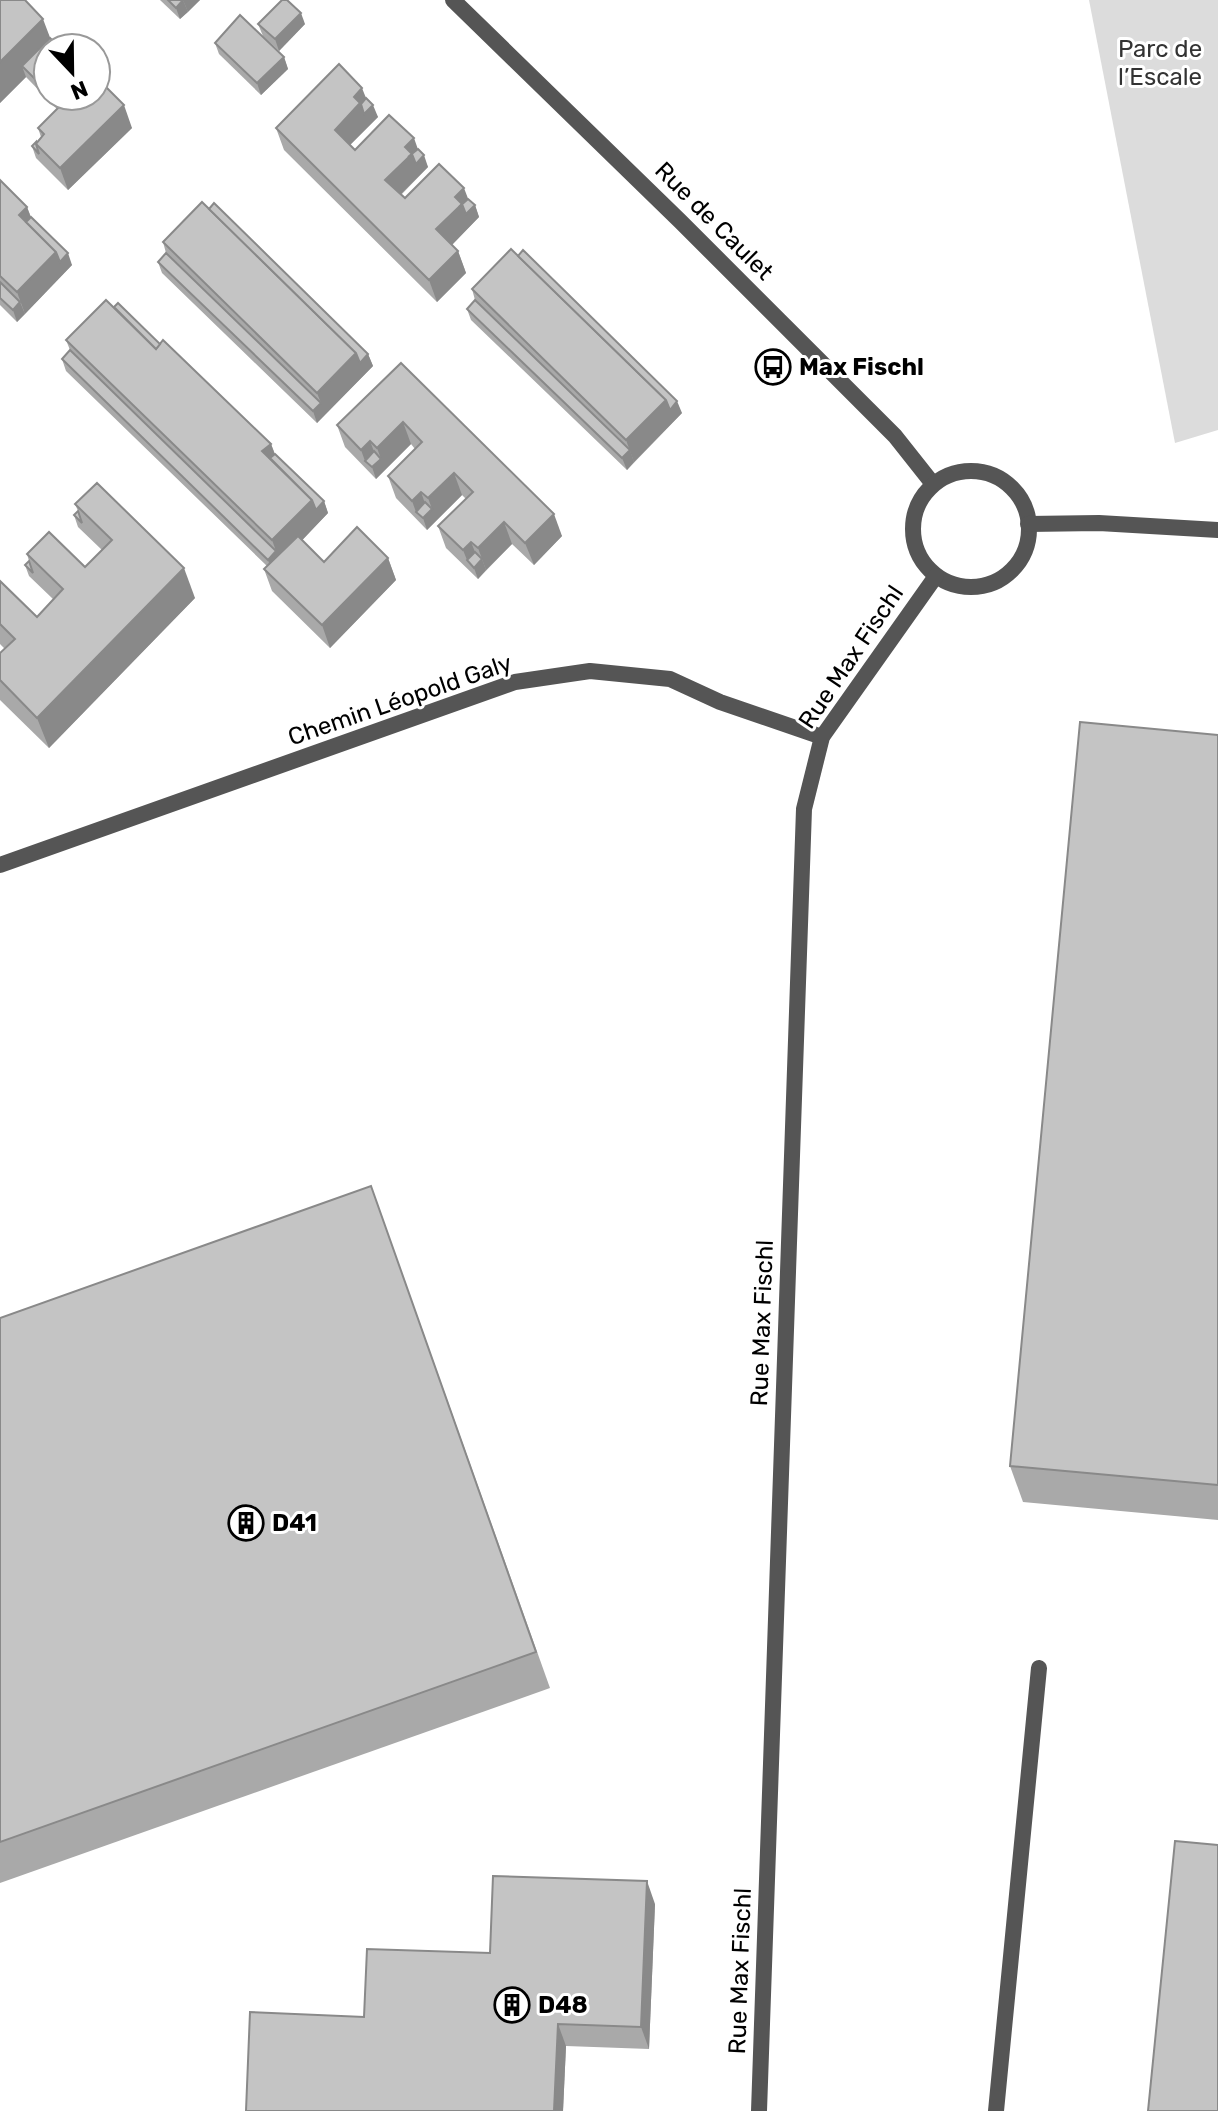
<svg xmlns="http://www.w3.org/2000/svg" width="1218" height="2111" font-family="Rubik,sans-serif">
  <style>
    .green { fill: #dcdcdc }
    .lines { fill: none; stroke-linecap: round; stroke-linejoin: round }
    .lane { stroke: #555; stroke-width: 16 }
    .street { stroke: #555; stroke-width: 16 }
    .wall { fill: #a9a9a9 }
    .shaded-wall { fill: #898989 }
    .building { fill: #c4c4c4; stroke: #898989; stroke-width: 2 }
    .labels { text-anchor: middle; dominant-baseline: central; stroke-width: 6; stroke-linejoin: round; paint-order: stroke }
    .park-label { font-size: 24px; fill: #333; stroke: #fff }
    .street-label { font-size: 24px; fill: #000; stroke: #fff }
    .poi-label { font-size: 24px; font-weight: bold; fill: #000; stroke: #fff; text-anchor: start }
  </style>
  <rect width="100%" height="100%" fill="#fff"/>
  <!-- green -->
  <path class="green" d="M1089 0H1218V430L1175 443Z"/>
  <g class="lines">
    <!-- lane -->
    <path class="lane" d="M996 2111 1039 1668"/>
    <!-- street -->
    <g class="street">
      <path d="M453 0 680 221 895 436 933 484"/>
      <circle cx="971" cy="529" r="58"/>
      <path d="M1028 524 1099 523 1218 530"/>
      <path d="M0 865 515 682 590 671 670 679 720 702 822 737"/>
      <path d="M759 2111 804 809 822 737 936 576"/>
    </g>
  </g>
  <!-- wall -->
  <g class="wall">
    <path d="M0 0 48 48V96H96L132 128 68 190 36 158 32 146 41 137 38 128 57 109 26 77 0 103Z"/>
    <path d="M160 0H200L180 19Z"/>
    <path d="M258 24H305L279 51 263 36Z"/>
    <path d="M215 43 284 57 288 69 261 95 219 54Z"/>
    <path d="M366 98 378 117 350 145 355 150 418 149 428 167 401 195 405 198 468 199 475 205 479 217 452 245 458 251 466 273 437 302 284 150 276 128Z"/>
    <path d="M0 180 27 207 31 217 72 265 17 322 0 305Z"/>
    <path d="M163 242 368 354 373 366 317 423 162 273 158 262 166 253Z"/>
    <path d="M472 289 682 413 627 470 471 320 467 309 475 300Z"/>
    <path d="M114 307 160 344 271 444 275 454 324 501 328 513 302 540 324 562 388 558 396 580 330 648 272 591 264 569 267 566 66 371 62 359 70 350 66 340Z"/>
    <path d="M401 363 562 536 534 565 512 544 478 579 446 548 438 526 466 499 462 495 427 530 396 498 388 476 415 449 411 444 376 479 345 447 337 425Z"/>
    <path d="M75 504 195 598 49 748 0 700V653L5 649 0 644V581L37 617 53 599 29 576 25 565 29 561 27 554 85 567 102 550 78 527 74 515 78 511Z"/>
    <path d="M1218 735V1520L1023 1502 1010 1466Z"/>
    <path d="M371 1186 550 1688 0 1883V1318Z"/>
    <path d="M655 1904 649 2049 566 2046 563 2111H246L364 2017 490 1953Z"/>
  </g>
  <!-- shaded-wall -->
  <g class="shaded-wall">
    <path d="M183 0H200L188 12Z"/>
    <path d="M183 0 188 12 180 19 176 8Z"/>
    <path d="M301 13 305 24 279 51 275 39Z"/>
    <path d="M43 19 54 48 22 66 26 77 0 103V62Z"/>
    <path d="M284 57 288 69 261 95 257 83Z"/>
    <path d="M362 88 370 108 373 105 378 117 343 152 335 130 354 97Z"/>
    <path d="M124 105 132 128 68 190 60 168Z"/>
    <path d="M414 138 421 158 424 155 428 167 393 202 385 180 405 147Z"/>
    <path d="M464 188 472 209 475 205 479 217 445 252 436 229 455 197Z"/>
    <path d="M27 207 35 229 19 215Z"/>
    <path d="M458 251 466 273 437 302 429 280Z"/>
    <path d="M56 252 68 253 72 265 25 314 17 292Z"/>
    <path d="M20 302 25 314 17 322 13 310Z"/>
    <path d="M356 353 368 354 373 366 317 423 313 411 321 403 317 393Z"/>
    <path d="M666 400 677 401 682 413 634 462 626 440Z"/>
    <path d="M403 422 411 444 376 479 372 467 365 461 361 450 370 441 378 462 381 459 377 448Z"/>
    <path d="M271 444 279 466 262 451Z"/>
    <path d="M630 450 634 462 627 470 622 458Z"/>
    <path d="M454 473 462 495 427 530 423 518 416 512 412 501 421 492 428 512 432 509 428 498Z"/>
    <path d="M312 500 324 501 328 513 272 572 268 560 276 551 272 540Z"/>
    <path d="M554 514 562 536 534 565 525 543Z"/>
    <path d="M504 522 512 544 486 570 478 548Z"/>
    <path d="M471 542 479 562 482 559 486 570 478 579 474 568 467 560 463 550Z"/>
    <path d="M388 558 396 580 330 648 322 625Z"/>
    <path d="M184 568 195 598 49 748 37 718Z"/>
    <path d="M647 1881 655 1904 649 2049 641 2027Z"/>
    <path d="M558 2024 566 2046 563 2111H554Z"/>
  </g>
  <!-- building -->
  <g class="building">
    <path d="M0 0H25L43 19 0 62Z"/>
    <path d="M168 0H183L176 8Z"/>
    <path d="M282 0H287L301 13 275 39 258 24Z"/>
    <path d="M240 15 284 57 257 83 215 43Z"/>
    <path d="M50 38 60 48H48V66L38 76 42 86 22 66Z"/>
    <path d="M339 64 362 88 354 97 360 103 335 130 355 150 389 115 414 138 405 147 412 154 385 180 405 198 439 164 464 188 455 197 462 204 436 229 458 251 429 280 276 128Z"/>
    <path d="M48 66V86L38 76Z"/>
    <path d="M96 77 124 105 60 168 36 144 44 134 38 128 64 102 58 96H96Z"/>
    <path d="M366 98 373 105 364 114 361 104Z"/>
    <path d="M36 142V144L39 154 32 146Z"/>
    <path d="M418 149 424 155 416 164 412 154 408 157Z"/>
    <path d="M0 180 27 207 19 215 56 252 17 292 0 276Z"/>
    <path d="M468 199 475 205 466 214 462 204 459 207Z"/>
    <path d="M202 202 356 353 317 393 163 242Z"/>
    <path d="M214 203 368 354 360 363 356 353 209 209Z"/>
    <path d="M31 217 68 253 60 262 56 252 26 222Z"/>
    <path d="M511 249 666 400 626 440 472 289Z"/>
    <path d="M523 250 677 401 670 410 666 400 518 256Z"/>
    <path d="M166 253 321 403 313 411 158 262Z"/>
    <path d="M0 282 20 302 13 310 0 298Z"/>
    <path d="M106 300 156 349 163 340 271 444 262 451 312 500 272 540 66 340Z"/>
    <path d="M475 300 630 450 622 458 467 309Z"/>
    <path d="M118 303 160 344 156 349 114 307Z"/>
    <path d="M70 350 276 551 268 560 62 359Z"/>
    <path d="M401 363 554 514 525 543 504 522 478 548 471 542 463 550 438 526 473 492 454 473 428 498 421 492 412 501 388 476 422 442 403 422 377 448 370 441 361 450 337 425Z"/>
    <path d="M374 451 381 459 372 467 365 461Z"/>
    <path d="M275 454 324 501 316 510 312 500 270 458Z"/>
    <path d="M97 483 184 568 37 718 0 680V653L15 639 0 624V581L37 617 63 589 27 554 49 532 85 567 112 540 75 504Z"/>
    <path d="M425 502 432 509 423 518 416 512Z"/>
    <path d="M78 511 82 523 74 515Z"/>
    <path d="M357 527 388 558 322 625 264 569 298 536 324 562Z"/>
    <path d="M475 552 482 559 474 568 467 560Z"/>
    <path d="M29 561 33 573 25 565Z"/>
    <path d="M1080 722 1218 735V1485L1010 1466Z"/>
    <path d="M371 1186 536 1652 0 1842V1318Z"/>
    <path d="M1175 1841 1218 1845V2111H1148Z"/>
    <path d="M493 1876 647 1881 641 2027 558 2024 554 2111H246L250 2012 364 2017 367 1949 490 1953Z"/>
  </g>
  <!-- icons -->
  <defs>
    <symbol id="bus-ring" viewBox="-11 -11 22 22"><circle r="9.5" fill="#fff" stroke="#000" stroke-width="1.5"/><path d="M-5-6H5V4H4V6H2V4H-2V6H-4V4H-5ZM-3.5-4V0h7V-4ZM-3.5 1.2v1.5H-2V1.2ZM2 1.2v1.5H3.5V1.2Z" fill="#000"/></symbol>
    <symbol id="building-ring" viewBox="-11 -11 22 22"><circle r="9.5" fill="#fff" stroke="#000" stroke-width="1.5"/><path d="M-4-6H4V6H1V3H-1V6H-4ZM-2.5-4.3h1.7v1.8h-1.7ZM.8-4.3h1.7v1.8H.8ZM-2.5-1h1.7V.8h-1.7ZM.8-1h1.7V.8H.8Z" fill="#000"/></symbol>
  </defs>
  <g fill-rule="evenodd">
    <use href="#bus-ring" x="753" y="347" width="40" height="40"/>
    <use href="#building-ring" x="226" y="1503" width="40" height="40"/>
    <use href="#building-ring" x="492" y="1985" width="40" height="40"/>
  </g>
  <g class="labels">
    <!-- park labels -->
    <g class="park-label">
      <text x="1160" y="49">Parc de<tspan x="1160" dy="28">l’Escale</tspan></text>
    </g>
    <!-- street labels -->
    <g class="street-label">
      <text transform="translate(714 221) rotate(45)">Rue de Caulet</text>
      <text transform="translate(851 657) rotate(-56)">Rue Max Fischl</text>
      <text transform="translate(400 700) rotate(-19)">Chemin Léopold Galy</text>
      <text transform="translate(762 1323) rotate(-88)">Rue Max Fischl</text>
      <text transform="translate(740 1971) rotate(-88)">Rue Max Fischl</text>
    </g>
    <!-- poi labels -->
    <g class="poi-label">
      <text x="799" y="367">Max Fischl</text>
      <text x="272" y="1523">D41</text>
      <text x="538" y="2005">D48</text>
    </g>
  </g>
  <!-- north arrow -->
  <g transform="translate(72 72) rotate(158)"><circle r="38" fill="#ffffff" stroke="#999999" stroke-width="2"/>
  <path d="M0-6L14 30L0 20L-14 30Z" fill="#000000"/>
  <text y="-12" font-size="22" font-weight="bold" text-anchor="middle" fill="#000000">N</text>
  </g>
</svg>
